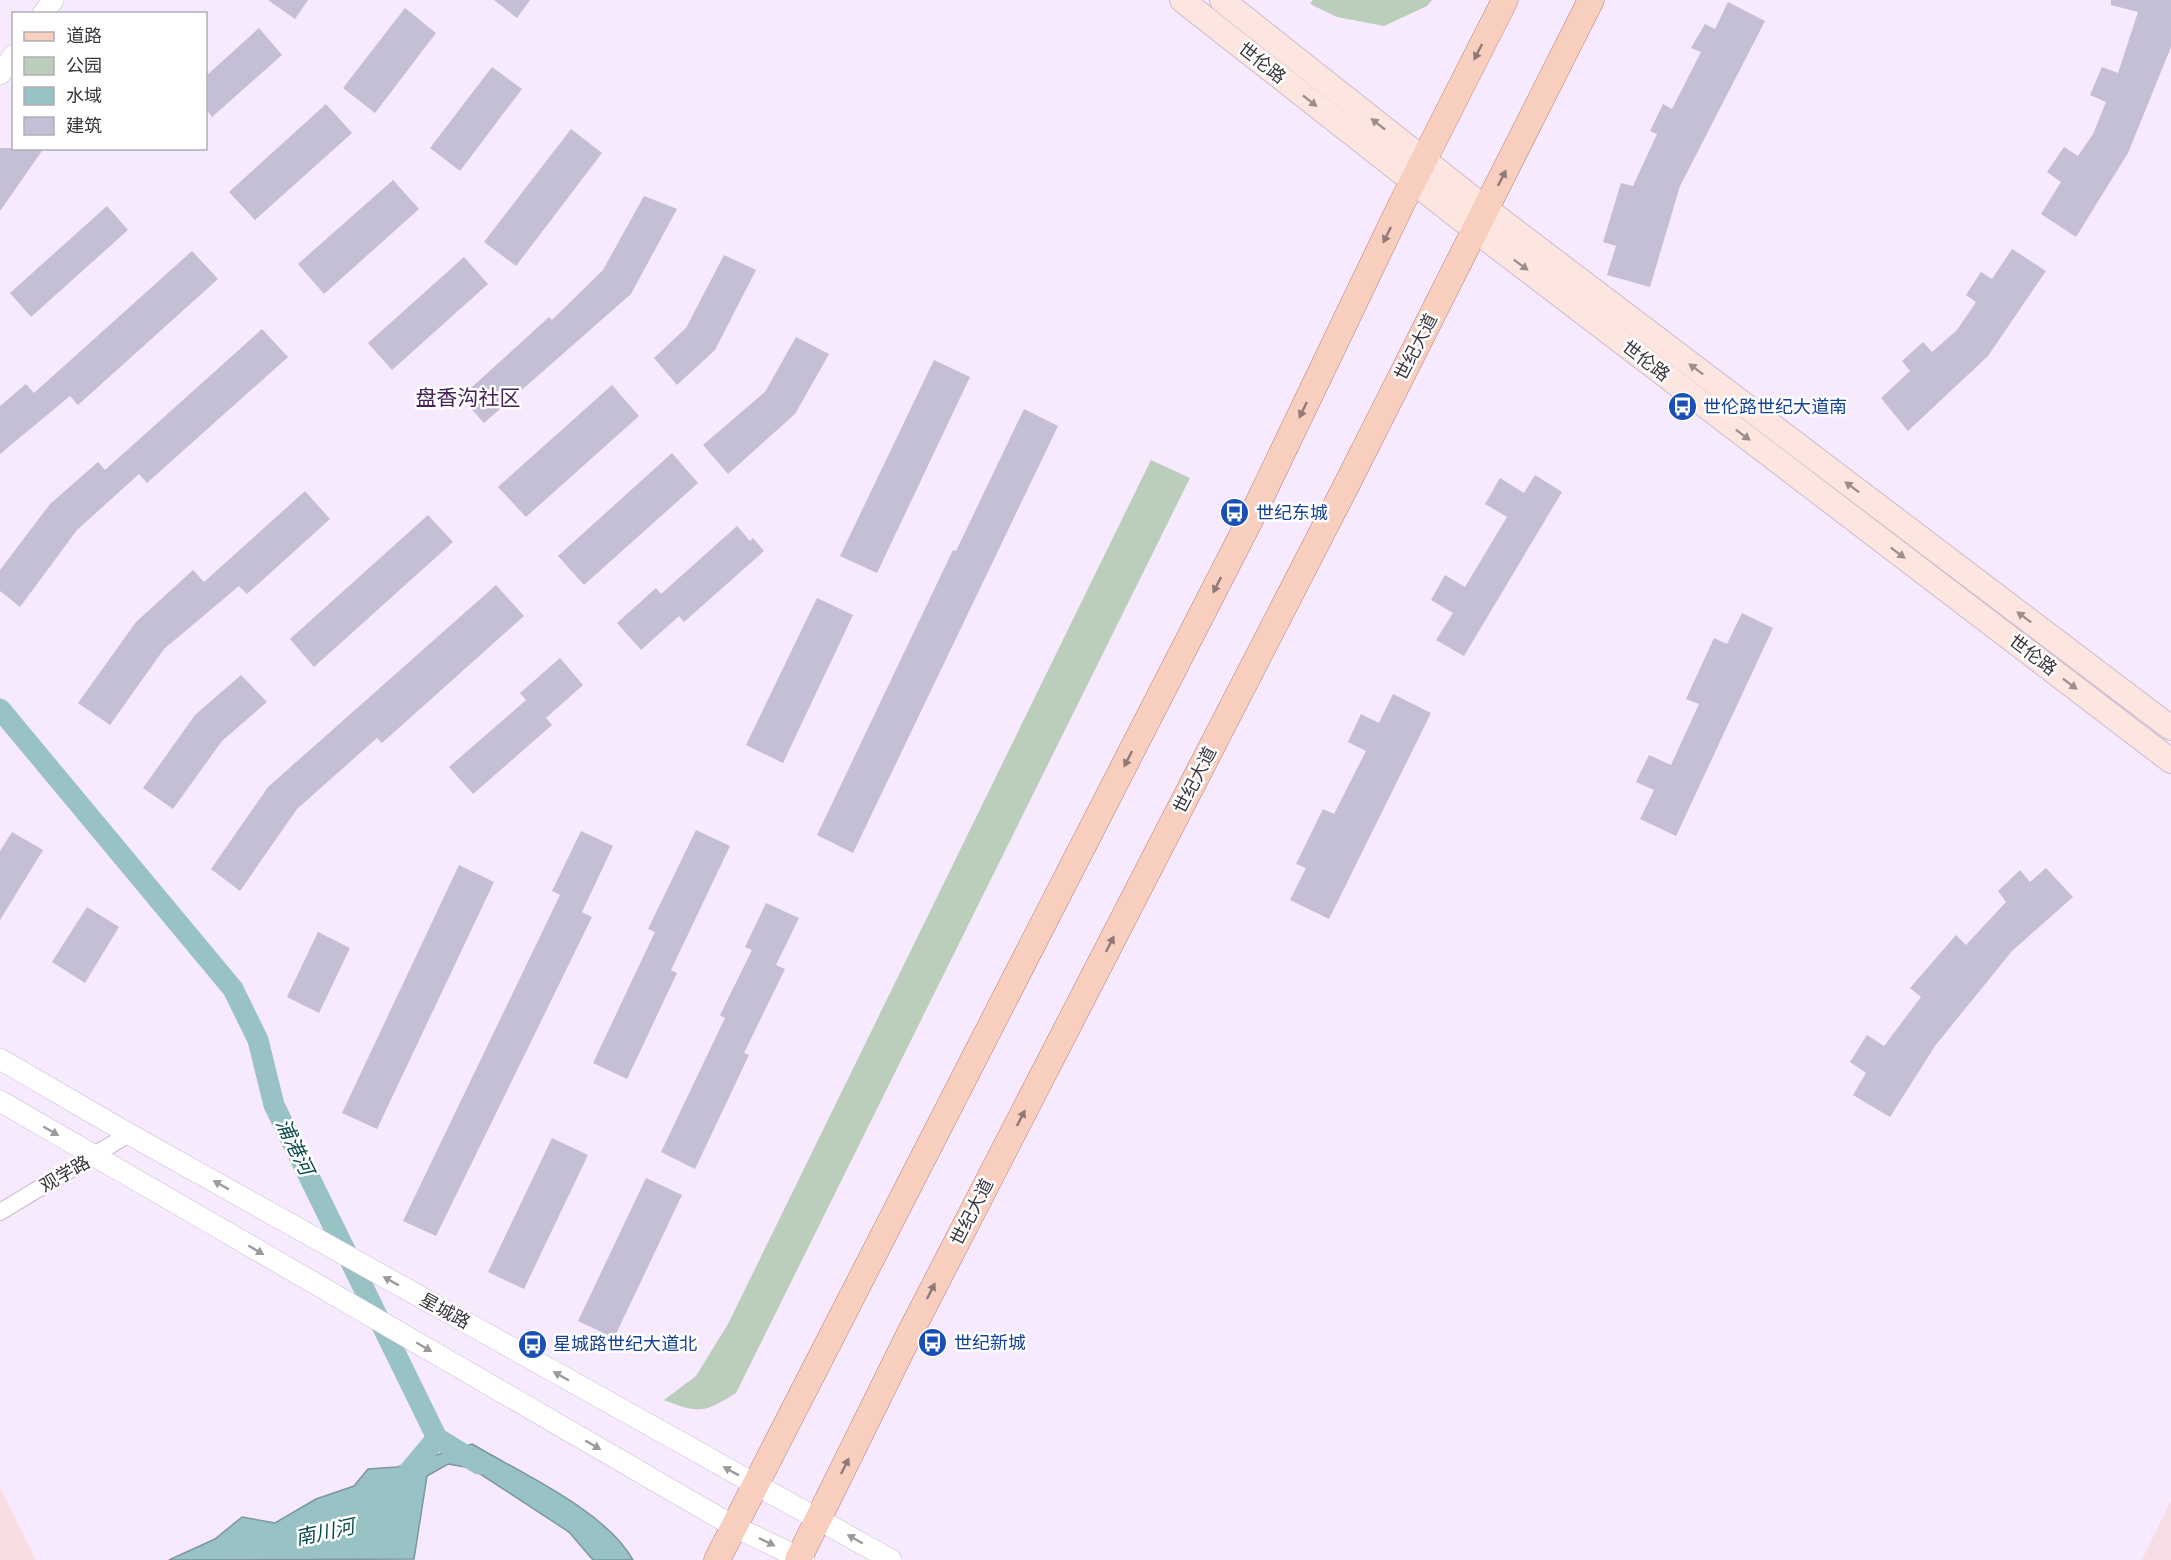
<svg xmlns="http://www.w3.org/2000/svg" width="2171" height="1560" font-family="'Varela Round','Noto Sans SC',sans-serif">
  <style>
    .commercial { fill: #f7dde4 }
    .education { fill: #f8dde2 }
    .green { fill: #bbcdbb }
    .water { fill: #98c2c4; stroke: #7c989c; stroke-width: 1.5 }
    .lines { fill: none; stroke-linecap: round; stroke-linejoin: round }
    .canal { stroke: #98c2c4; stroke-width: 21 }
    .building { fill: #c5bfd5 }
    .minor-casing { stroke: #c9bcd0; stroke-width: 18 }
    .tertiary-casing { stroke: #c9bcd0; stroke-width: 22 }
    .secondary-casing { stroke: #c9bcd0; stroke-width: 26 }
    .primary-casing { stroke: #b38376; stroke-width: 27 }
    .minor { stroke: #fff; stroke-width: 16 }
    .tertiary { stroke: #fff; stroke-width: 21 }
    .secondary { stroke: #fce6df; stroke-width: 24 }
    .primary { stroke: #f8cebf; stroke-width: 26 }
    .oneway { fill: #907a78 }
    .oneway2 { fill: #9b8e8e }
    .oneway3 { fill: #9c9a9e }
    .labels { text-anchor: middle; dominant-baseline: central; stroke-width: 5; stroke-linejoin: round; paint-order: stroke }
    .street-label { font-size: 18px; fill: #3a353d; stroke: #fff }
    .transit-label { font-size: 18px; fill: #164399; stroke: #fff; text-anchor: start }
    .water-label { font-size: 20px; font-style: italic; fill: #0a4a4d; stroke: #fff }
    .quarter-label { font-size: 21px; fill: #462158; stroke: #fff }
  </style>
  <rect width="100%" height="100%" fill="#f7e9fe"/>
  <!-- commercial -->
  <path class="commercial" d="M2171 1501V1560H2142Z"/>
  <!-- education -->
  <path class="education" d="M0 1487 36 1560H0Z"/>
  <!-- green -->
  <g class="green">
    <path d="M1313 0H1432L1427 6 1384 26 1337 17 1310 4Z"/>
    <path d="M1151 460 1190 478 736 1393C704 1413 699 1414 664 1400L696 1376 728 1324Z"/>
  </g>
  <!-- water -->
  <path class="water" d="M472 1444C521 1473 606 1511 633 1560H593L569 1532 471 1468 448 1464 427 1476 414 1559 169 1560 215 1539 242 1517 275 1523 316 1499 354 1486 368 1469 397 1467Z"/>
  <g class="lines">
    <!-- canal -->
    <g class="canal">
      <path d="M0 709 233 989 258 1040 274 1105 437 1438 479 1464"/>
      <path d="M400 1482 437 1438"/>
    </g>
  </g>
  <!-- building -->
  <g class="building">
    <path d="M268 0H308L295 19Z"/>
    <path d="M494 0H530L517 18Z"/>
    <path d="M2111 0H2171V47L2128 153 2076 237 2041 214 2061 182 2047 172 2064 147 2078 156 2093 134 2106 102 2090 95 2102 67 2118 73 2138 12 2111 5Z"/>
    <path d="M1728 2 1765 21 1680 186 1650 287 1607 275 1616 246 1603 242 1621 183 1633 186 1657 134 1650 131 1663 104 1672 109 1701 52 1691 48 1705 24 1715 29Z"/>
    <path d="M405 8 436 33 375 113 343 88Z"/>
    <path d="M259 28 282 55 212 117 206 109V76Z"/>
    <path d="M492 67 522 89 460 171 430 148Z"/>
    <path d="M326 104 352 133 255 220 229 192Z"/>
    <path d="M571 129 602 153 516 266 484 242Z"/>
    <path d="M0 148H44L0 211Z"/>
    <path d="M393 180 419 209 324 294 298 264Z"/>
    <path d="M644 196 677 209 631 294 484 423 461 397 549 317 552 320 603 270Z"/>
    <path d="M107 206 128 230 31 317 10 293Z"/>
    <path d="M2012 249 2046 271 1988 356 1908 431 1881 398 1910 371 1902 361 1923 342 1932 352 1957 330 1976 302 1966 295 1981 272 1992 279Z"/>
    <path d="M192 251 218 279 78 405 70 396 0 454V406L26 384 34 393Z"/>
    <path d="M724 255 756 270 715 350 677 385 654 358 686 328Z"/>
    <path d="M464 257 488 284 392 370 368 343Z"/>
    <path d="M262 329 288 357 147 483 139 474 77 530 20 607 0 591V570L50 504 98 462 105 470Z"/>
    <path d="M796 337 829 354 795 414 728 474 703 445 765 392Z"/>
    <path d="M934 360 970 377 877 573 840 556Z"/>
    <path d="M612 385 639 416 526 517 498 487Z"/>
    <path d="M1024 409 1058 426 853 853 817 835 953 550 956 551Z"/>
    <path d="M672 453 698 483 584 585 558 556Z"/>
    <path d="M1535 475 1562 492 1464 656 1436 640 1453 613 1431 600 1445 575 1465 587 1507 517 1485 504 1500 478 1524 493Z"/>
    <path d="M305 491 330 519 247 594 239 586 164 649 110 725 78 703 136 622 193 570 204 582Z"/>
    <path d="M428 515 453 542 314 667 290 639Z"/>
    <path d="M737 526 750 541 753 538 764 551 684 622 679 616 641 650 617 623 656 588 661 594Z"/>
    <path d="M496 585 524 616 382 743 377 738 297 809 240 891 211 869 268 787Z"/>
    <path d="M817 598 853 615 783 763 746 745Z"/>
    <path d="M1742 613 1773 628 1676 836 1640 819 1654 790 1636 782 1649 755 1671 765 1699 704 1686 699 1714 638 1727 644Z"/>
    <path d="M560 658 583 685 546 718 552 725 473 794 449 767 526 700 520 693Z"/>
    <path d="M241 675 267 702 222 741 173 809 143 788 195 715Z"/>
    <path d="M1393 694 1431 713 1329 919 1290 900 1306 868 1296 864 1323 809 1334 814 1366 751 1348 742 1361 714 1379 723Z"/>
    <path d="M696 830 730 846 671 970 677 973 627 1079 593 1063 655 932 648 929Z"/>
    <path d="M581 831 613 846 582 912 592 917 436 1236 403 1221 560 895 552 891Z"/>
    <path d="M12 832 43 850 0 920V851Z"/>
    <path d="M459 865 494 882 377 1129 342 1113Z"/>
    <path d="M2046 868 2073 897 2012 951 1935 1046 1890 1117 1853 1095 1866 1073 1850 1062 1867 1035 1884 1046 1921 997 1910 988 1956 935 1966 945 2006 902 1998 891 2020 870 2030 882Z"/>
    <path d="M766 903 799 918 776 965 785 969 744 1053 749 1055 695 1169 661 1152 725 1018 720 1015 752 950 745 947Z"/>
    <path d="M87 907 119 927 85 983 52 962Z"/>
    <path d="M318 932 350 948 319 1013 287 997Z"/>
    <path d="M552 1138 588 1155 524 1289 488 1272Z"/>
    <path d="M646 1178 682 1195 614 1338 578 1321Z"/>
  </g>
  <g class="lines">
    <defs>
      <path id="minor" d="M0 1212 129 1134"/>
      <g id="tertiary">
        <path d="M43 14 53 0"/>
        <path d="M0 74 14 55"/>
        <path d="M0 1059 129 1134 891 1560"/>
        <path d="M0 1101 735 1527 804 1560"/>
      </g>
      <g id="secondary">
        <path d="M1182 0 1475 230 2171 761"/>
        <path d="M1222 0 1486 209 2171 728"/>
      </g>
      <g id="primary">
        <path d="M717 1560 1250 520 1402 203 1505 0"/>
        <path d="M798 1560 909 1335 1347 484 1591 0"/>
      </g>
    </defs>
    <!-- minor casing -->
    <use href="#minor" class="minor-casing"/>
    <!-- tertiary casing -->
    <use href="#tertiary" class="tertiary-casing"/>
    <!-- secondary casing -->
    <use href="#secondary" class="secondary-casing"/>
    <!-- primary casing -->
    <use href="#primary" class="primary-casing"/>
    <!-- minor -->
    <use href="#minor" class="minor"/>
    <!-- tertiary -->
    <use href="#tertiary" class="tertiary"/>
    <!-- secondary -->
    <use href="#secondary" class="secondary"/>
    <!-- primary -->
    <use href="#primary" class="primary"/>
  </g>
  <!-- one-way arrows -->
  <defs><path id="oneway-solid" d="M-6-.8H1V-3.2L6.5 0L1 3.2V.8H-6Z" transform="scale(1.5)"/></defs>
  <g class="oneway">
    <use href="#oneway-solid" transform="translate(1478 52) rotate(117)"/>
    <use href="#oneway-solid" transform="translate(1502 178) rotate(-63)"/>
    <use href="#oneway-solid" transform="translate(1387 235) rotate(116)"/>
    <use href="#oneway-solid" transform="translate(1303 410) rotate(116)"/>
    <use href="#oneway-solid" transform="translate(1217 585) rotate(117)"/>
    <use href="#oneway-solid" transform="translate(1128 759) rotate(117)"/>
    <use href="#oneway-solid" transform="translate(1110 944) rotate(-63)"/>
    <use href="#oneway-solid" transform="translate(1021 1118) rotate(-63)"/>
    <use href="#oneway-solid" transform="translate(931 1291) rotate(-63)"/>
    <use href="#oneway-solid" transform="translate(845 1466) rotate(-64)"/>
  </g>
  <g class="oneway2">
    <use href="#oneway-solid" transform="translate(1310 101) rotate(38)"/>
    <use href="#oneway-solid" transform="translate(1378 124) rotate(-142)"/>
    <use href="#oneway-solid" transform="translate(1521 265) rotate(37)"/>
    <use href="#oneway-solid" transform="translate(1696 369) rotate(-143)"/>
    <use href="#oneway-solid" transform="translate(1743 435) rotate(37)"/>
    <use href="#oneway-solid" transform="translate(1852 487) rotate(-143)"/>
    <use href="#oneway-solid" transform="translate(1898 553) rotate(37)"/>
    <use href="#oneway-solid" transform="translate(2024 617) rotate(-143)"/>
    <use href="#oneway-solid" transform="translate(2070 684) rotate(37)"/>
  </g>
  <g class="oneway3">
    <use href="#oneway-solid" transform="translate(51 1131) rotate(30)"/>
    <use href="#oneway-solid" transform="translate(221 1185) rotate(-151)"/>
    <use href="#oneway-solid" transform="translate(256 1250) rotate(30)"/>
    <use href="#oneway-solid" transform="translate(391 1281) rotate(-151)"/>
    <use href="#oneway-solid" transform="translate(424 1347) rotate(30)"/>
    <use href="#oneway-solid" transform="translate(561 1376) rotate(-151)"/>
    <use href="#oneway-solid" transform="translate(593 1445) rotate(30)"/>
    <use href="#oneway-solid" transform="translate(731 1471) rotate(-151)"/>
    <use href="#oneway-solid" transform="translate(855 1539) rotate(-150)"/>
    <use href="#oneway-solid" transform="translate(767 1542) rotate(26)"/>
  </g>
  <!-- icons -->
  <defs>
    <symbol id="bus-disc" viewBox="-11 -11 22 22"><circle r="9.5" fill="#1a4fb4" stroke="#fff"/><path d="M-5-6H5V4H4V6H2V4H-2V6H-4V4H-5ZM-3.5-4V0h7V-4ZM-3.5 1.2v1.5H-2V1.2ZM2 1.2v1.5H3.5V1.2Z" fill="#fff"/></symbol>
  </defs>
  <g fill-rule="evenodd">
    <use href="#bus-disc" x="1666" y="390" width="33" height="33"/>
    <use href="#bus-disc" x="1218" y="496" width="33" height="33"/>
    <use href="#bus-disc" x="916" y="1326" width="33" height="33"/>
    <use href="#bus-disc" x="516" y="1328" width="33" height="33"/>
  </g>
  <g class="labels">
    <!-- street labels -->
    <g class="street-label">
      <text transform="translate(1262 63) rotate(38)">世伦路</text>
      <text transform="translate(1416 347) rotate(-63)">世纪大道</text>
      <text transform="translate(1646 361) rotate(37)">世伦路</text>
      <text transform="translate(2033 655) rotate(37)">世伦路</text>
      <text transform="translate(1195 780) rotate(-63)">世纪大道</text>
      <text transform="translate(65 1174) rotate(-30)">观学路</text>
      <text transform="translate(972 1212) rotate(-63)">世纪大道</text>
      <text transform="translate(445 1311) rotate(29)">星城路</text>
    </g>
    <!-- transit labels -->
    <g class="transit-label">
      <text x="1703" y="407">世伦路世纪大道南</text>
      <text x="1256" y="513">世纪东城</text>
      <text x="954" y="1343">世纪新城</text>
      <text x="553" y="1344">星城路世纪大道北</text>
    </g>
    <!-- water labels -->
    <g class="water-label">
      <text transform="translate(294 1147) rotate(64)">浦港河</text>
      <text transform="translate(325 1533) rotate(-12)">南川河</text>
    </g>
    <!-- quarter labels -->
    <g class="quarter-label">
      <text x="468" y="398">盘香沟社区</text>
    </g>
  </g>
  <!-- legend -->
  <rect x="12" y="12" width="195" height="138" fill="#ffffff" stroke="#b0aeb1" stroke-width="1.5"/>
  <rect x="24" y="32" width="30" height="9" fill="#f8cebf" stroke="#b0aeb1" stroke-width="1.5"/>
  <text x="66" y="42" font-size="18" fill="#3a353d">道路</text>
  <rect x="24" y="57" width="30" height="18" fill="#bbcdbb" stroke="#b0aeb1" stroke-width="1.5"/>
  <text x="66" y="72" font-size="18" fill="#3a353d">公园</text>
  <rect x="24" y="87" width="30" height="18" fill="#98c2c4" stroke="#b0aeb1" stroke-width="1.5"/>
  <text x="66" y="102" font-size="18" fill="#3a353d">水域</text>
  <rect x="24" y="117" width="30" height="18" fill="#c5bfd5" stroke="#b0aeb1" stroke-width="1.5"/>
  <text x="66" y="132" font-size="18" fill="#3a353d">建筑</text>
</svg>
